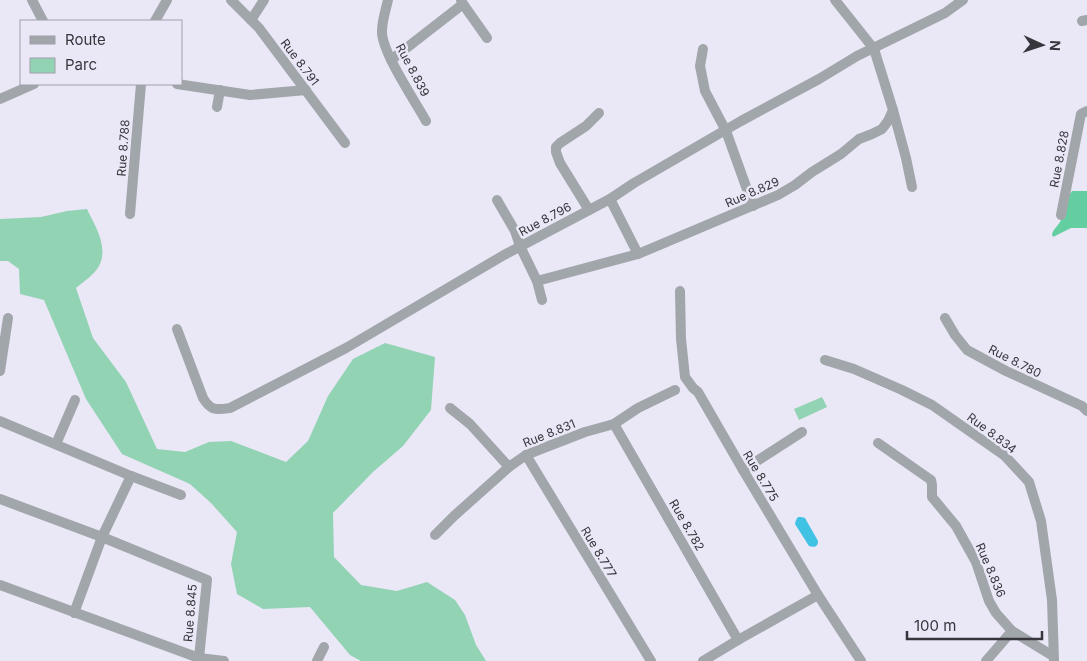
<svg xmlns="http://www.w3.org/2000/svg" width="1087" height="661" font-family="Inter,sans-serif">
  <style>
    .green { fill: #92d3b4 }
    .forest { fill: #63cea0 }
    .water { fill: #3fc2e4 }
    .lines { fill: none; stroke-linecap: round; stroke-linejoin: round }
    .minor { stroke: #a1a6ab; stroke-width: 10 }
    .labels { text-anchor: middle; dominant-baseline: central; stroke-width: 5; stroke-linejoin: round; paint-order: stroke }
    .street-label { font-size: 12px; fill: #37363c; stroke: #eae7f7 }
  </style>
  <rect width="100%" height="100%" fill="#eae7f7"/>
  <!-- green -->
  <g class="green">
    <path d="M87 209C95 226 109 247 99 266 94 275 83 282 76 288L93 338 126 382 157 449 185 452 209 442 231 441 286 462 308 441 328 396 353 359 385 343 435 357 431 410 403 446 373 472 333 513 334 557 361 585 397 591 427 582 455 600 465 615 476 645 486 661H361L350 655 310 607 263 609 237 594 231 564 237 532 211 503 190 484 122 454 86 399 44 300 20 294 19 269 8 261H0V219L41 217 67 211Z"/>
    <path d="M822 397 827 407 799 420 794 409Z"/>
  </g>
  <!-- forest -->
  <path class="forest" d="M1072 191H1087V228H1071L1053 237 1052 234C1054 228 1059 225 1061 220 1064 210 1065 200 1072 191Z"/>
  <!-- water -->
  <path class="water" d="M798 517H801L805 518 818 541C818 546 815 548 809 546L795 524 796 520Z"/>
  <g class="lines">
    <!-- minor -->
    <g class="minor">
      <path d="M32 0 43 21"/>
      <path d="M231 0 259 28 345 143"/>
      <path d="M388 0C386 9 382 21 382 31 381 51 415 101 426 121"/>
      <path d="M461 0 463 4 487 38"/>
      <path d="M251 20 264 0"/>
      <path d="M155 21 167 0"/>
      <path d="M1082 21 1087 20"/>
      <path d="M703 49 700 66 705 91 726 131 753 206"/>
      <path d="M391 60 463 4"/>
      <path d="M177 84 250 95 306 90"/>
      <path d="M0 99 34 84"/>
      <path d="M217 107 220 90"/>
      <path d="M893 110 906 158 912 187"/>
      <path d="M610 199 638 254"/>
      <path d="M497 200 515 231 520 246 537 281 542 300"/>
      <path d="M589 210 560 163 556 152V147L560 143 586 126 599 113"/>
      <path d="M130 214 141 84"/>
      <path d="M1061 215 1080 119 1081 114 1087 111"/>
      <path d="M537 281 638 254 778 195 795 185 812 172 841 154 859 139 872 134 882 129 888 121 893 110 874 49 835 0"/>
      <path d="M680 291 681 339 685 377 693 388 698 392 743 470 818 595 861 661"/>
      <path d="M945 318 955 335 967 350 1006 371 1082 406 1087 411"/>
      <path d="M177 329 203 398C211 411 216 410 230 408L346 348 504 255 610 199 634 183 741 121 819 79 857 56 945 13 963 0"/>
      <path d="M825 360 854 369 902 390 932 405 1005 456 1029 482 1041 521 1052 600 1054 661"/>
      <path d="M0 371 8 318"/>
      <path d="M450 408 470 424 509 467 526 455 541 449 585 432 614 424 638 408 675 390"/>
      <path d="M0 421 131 476 181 495"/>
      <path d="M614 424 738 640"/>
      <path d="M878 443 931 480 932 485V497L956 526 976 562 989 601 996 613 1012 631 1053 656"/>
      <path d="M56 444 75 400"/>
      <path d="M526 455 651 661"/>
      <path d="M743 470 802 432"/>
      <path d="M0 499 102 537 207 580 199 658 0 585"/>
      <path d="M435 535 454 516 509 467"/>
      <path d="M74 613 102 537 131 476"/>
      <path d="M199 658 224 661"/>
      <path d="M317 661 324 647"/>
      <path d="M703 661 738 640 818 595"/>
      <path d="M986 661 1012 631"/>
    </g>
  </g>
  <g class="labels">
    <!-- street labels -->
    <g class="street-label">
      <text transform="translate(300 62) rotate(53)">Rue 8.791</text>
      <text transform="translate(413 70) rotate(62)">Rue 8.839</text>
      <text transform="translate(123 148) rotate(-86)">Rue 8.788</text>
      <text transform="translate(1059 159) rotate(-79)">Rue 8.828</text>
      <text transform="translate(752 192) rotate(-24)">Rue 8.829</text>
      <text transform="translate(545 219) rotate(-28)">Rue 8.796</text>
      <text transform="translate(1015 361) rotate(27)">Rue 8.780</text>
      <text transform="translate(549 433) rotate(-22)">Rue 8.831</text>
      <text transform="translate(992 433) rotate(37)">Rue 8.834</text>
      <text transform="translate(761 476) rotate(59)">Rue 8.775</text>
      <text transform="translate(687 525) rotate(60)">Rue 8.782</text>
      <text transform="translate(599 552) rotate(59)">Rue 8.777</text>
      <text transform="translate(991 570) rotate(67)">Rue 8.836</text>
      <text transform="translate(190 613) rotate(-85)">Rue 8.845</text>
    </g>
  </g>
  <!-- legend -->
  <rect x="20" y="20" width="162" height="65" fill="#eae7f7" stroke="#a2a0ac"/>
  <rect x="30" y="36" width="25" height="8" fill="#a1a6ab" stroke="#a2a0ac"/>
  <text x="65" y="45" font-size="15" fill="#37363c">Route</text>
  <rect x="30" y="58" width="25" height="15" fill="#92d3b4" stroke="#a2a0ac"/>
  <text x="65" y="70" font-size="15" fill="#37363c">Parc</text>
  <!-- north arrow -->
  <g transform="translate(1042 45) rotate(93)" stroke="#eae7f7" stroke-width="4" paint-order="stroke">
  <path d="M0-4L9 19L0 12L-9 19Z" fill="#37363c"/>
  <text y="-8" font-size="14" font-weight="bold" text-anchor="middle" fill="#37363c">N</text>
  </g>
  <!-- scale -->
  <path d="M907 631v8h135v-8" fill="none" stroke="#37363c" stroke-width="2.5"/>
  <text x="914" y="631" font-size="15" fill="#37363c" stroke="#eae7f7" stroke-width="4" paint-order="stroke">100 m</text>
</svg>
